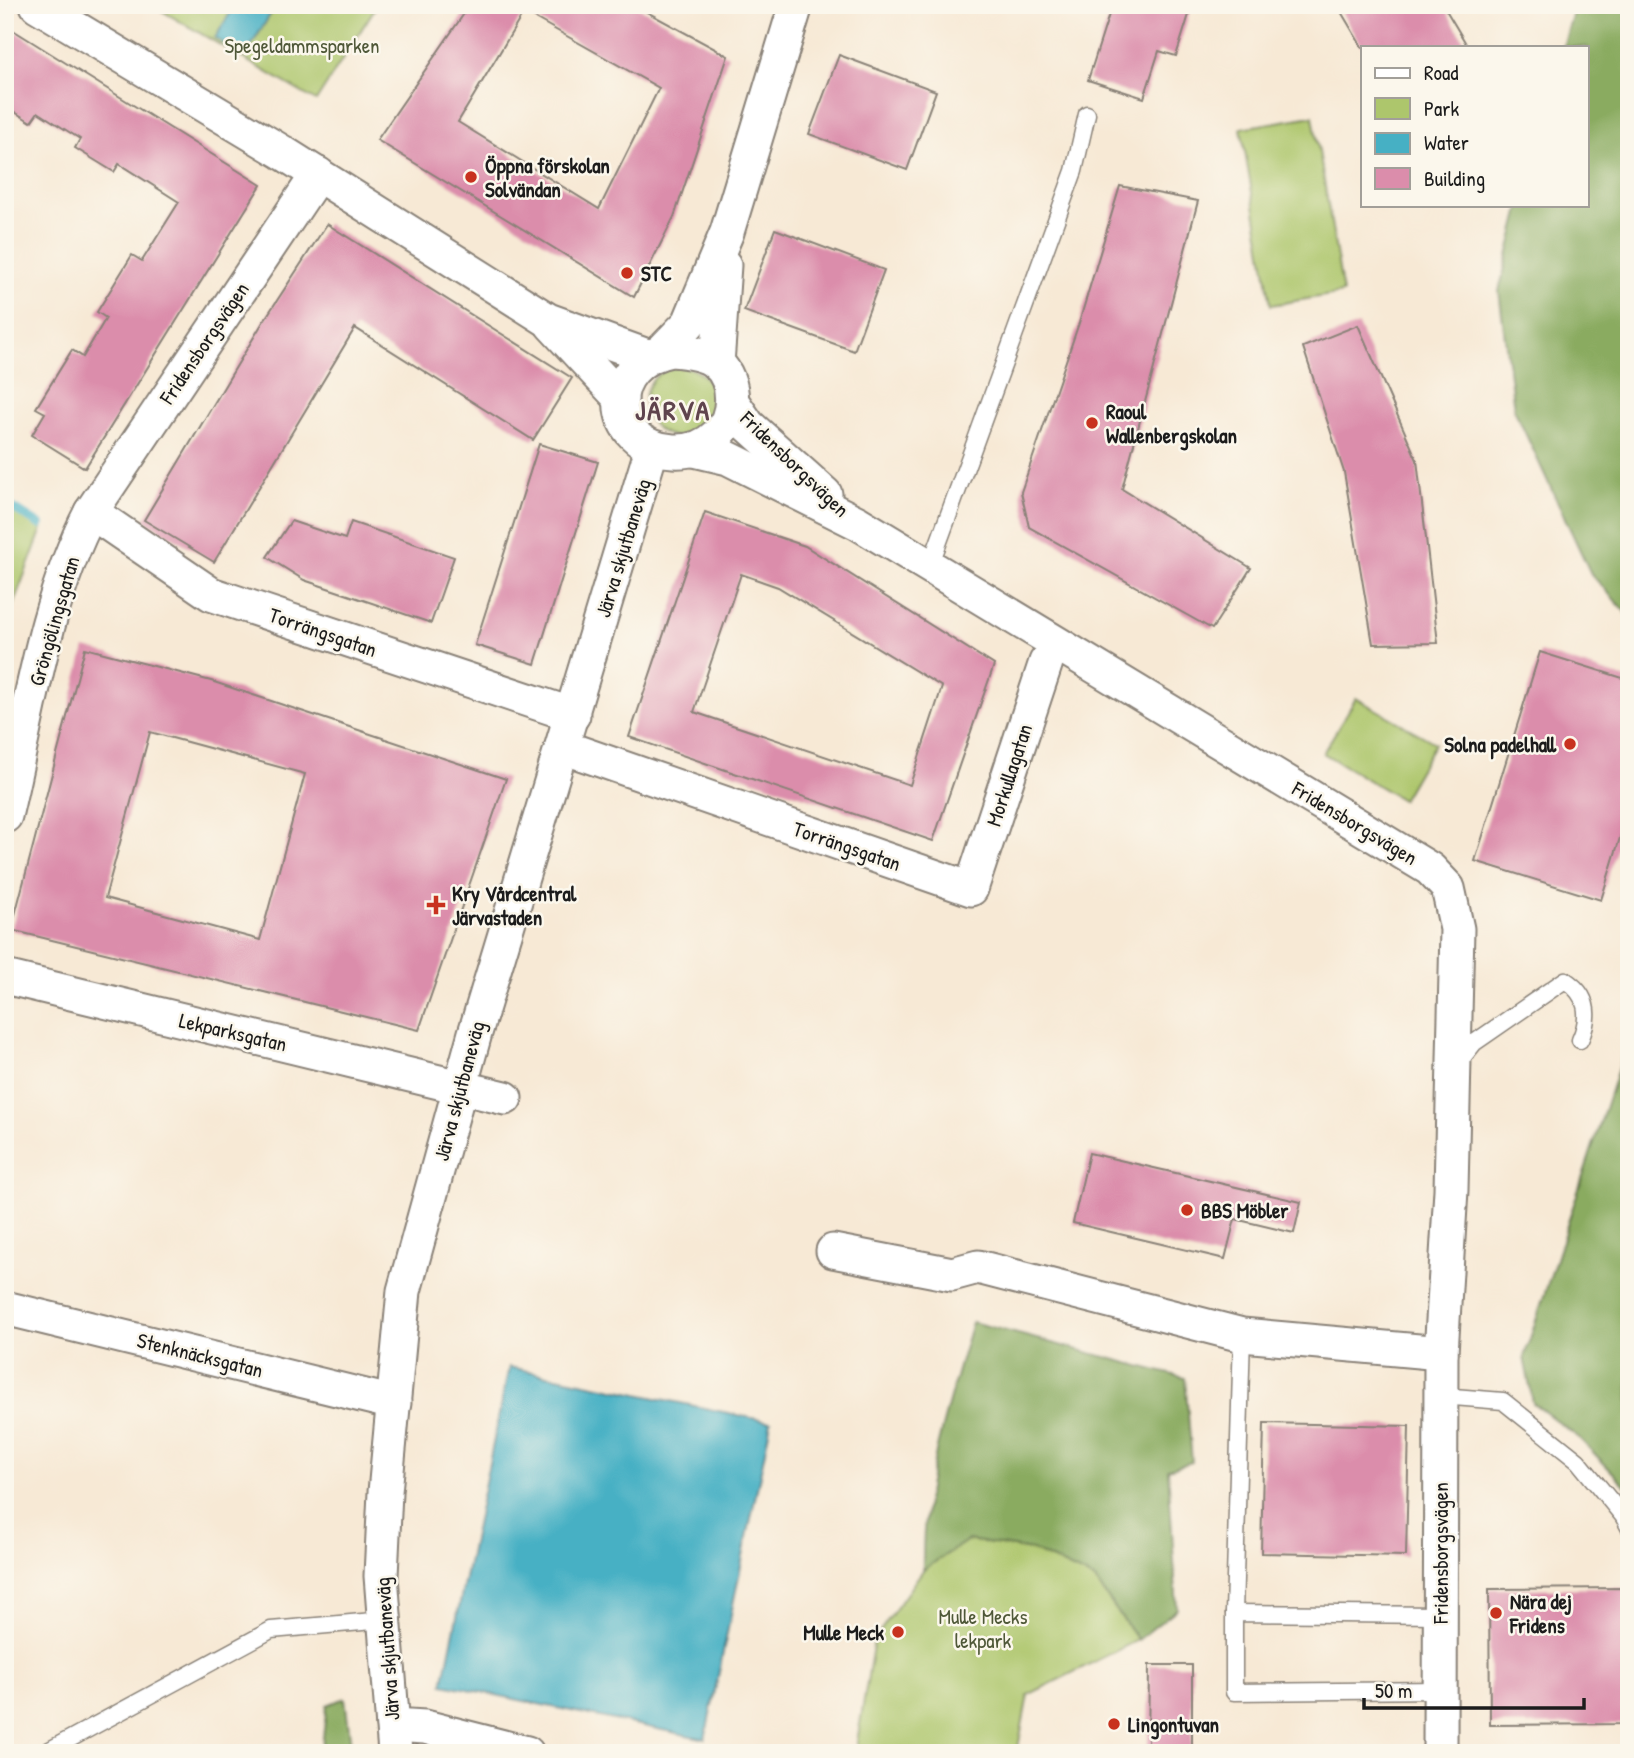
<svg xmlns="http://www.w3.org/2000/svg" width="1634" height="1758" font-family="'Patrick Hand',sans-serif">
  <style>
    .green { fill: #adc66c; stroke: #647144; stroke-width: 2 }
    .forest { fill: #8aab60; stroke: #53643e; stroke-width: 2 }
    .water { fill: #46b0c4; stroke: #316670; stroke-width: 2 }
    .lines { fill: none; stroke-linecap: round; stroke-linejoin: round }
    .stream { stroke: #46b0c4; stroke-width: 9 }
    .building { fill: #db8dab; fill-rule: evenodd }
    .lane-casing { stroke: #8a8278; stroke-width: 19 }
    .street-casing { stroke: #8a8278; stroke-width: 37 }
    .lane { stroke: #fff; stroke-width: 16 }
    .street { stroke: #fff; stroke-width: 33 }
    .poi-dot { fill: #c8321e; stroke: #fbf7ec; stroke-width: 2.5 }
    .labels { text-anchor: middle; dominant-baseline: central; stroke-width: 5; stroke-linejoin: round; paint-order: stroke }
    .park-label { font-size: 21px; fill: #4f5838; stroke: #fbf7ec }
    .poi-label { font-size: 21px; font-weight: bold; fill: #1c1c1c; stroke: #fbf7ec; text-anchor: start }
    .street-label { font-size: 21px; fill: #1c1c1c; stroke: #fbf7ec }
    .district-label { font-size: 28px; font-weight: bold; letter-spacing: 2px; fill: #5f444e; stroke: #fbf7ec }
  </style>
  <rect width="100%" height="100%" fill="#fbf7ec"/>
  <filter id="ink" filterUnits="userSpaceOnUse"><feTurbulence type="fractalNoise" baseFrequency=".0143" numOctaves="2"/><feDisplacementMap in="SourceGraphic" scale="14" xChannelSelector="R" yChannelSelector="G"/><feConvolveMatrix kernelMatrix="1 2 1 2 8 2 1 2 1" color-interpolation-filters="sRGB"/></filter>
  <filter id="wash" filterUnits="userSpaceOnUse"><feTurbulence type="fractalNoise" baseFrequency=".00686" numOctaves="4" result="noise"/><feDisplacementMap in="SourceGraphic" scale="28" xChannelSelector="R" yChannelSelector="G"/><feGaussianBlur stdDeviation="1.57" result="paint"/><feColorMatrix in="noise" values="0 0 0 0 0 0 0 0 0 0 0 0 0 0 0 0 0 1.4 0 .05"/><feComposite in="paint" operator="in"/></filter>
  <g filter="url(#wash)">
    <rect width="100%" height="100%" fill="#f7e9d5"/>
    <!-- green -->
    <g class="green">
      <path d="M152 5H235L216 38 245 56 276 5H377L316 101Z"/>
      <path d="M1313 116 1343 293 1271 305 1241 128Z"/>
      <circle cx="680" cy="402" r="35"/>
      <path d="M5 506 42 529 5 626Z"/>
      <path d="M1356 698 1435 743 1402 800 1323 753Z"/>
      <path d="M968 1540 1032 1550 1094 1579 1138 1640 1028 1695 1017 1753H861L857 1742 874 1640 923 1570Z"/>
    </g>
    <!-- forest -->
    <g class="forest">
      <path d="M1575 5H1629V616L1591 574 1514 409 1499 291 1521 205H1587V47H1563Z"/>
      <path d="M1629 1035V1489L1579 1438 1533 1403 1524 1357Z"/>
      <path d="M972 1322 1185 1378 1192 1462 1168 1469 1177 1609 1138 1640 1094 1579 1032 1550 968 1540 923 1570C921 1480 948 1407 972 1322Z"/>
      <path d="M345 1698 352 1753H321L327 1705Z"/>
    </g>
    <!-- water -->
    <g class="water">
      <path d="M235 5H276L245 56 215 38Z"/>
      <path d="M509 1367 771 1422 705 1739 443 1684Z"/>
    </g>
    <g class="lines">
      <!-- stream -->
      <g class="stream">
        <path d="M5 503 40 525"/>
        <path d="M5 626V625"/>
      </g>
    </g>
    <g id="blocks">
      <!-- building -->
      <g class="building">
        <path d="M470 5H634L728 56 674 217 634 297 377 140ZM524 12 659 88 599 209 458 122Z"/>
        <path d="M1112 5H1192L1176 56 1159 51 1144 98 1088 80Z"/>
        <path d="M1337 5H1443L1468 47H1362Z"/>
        <path d="M5 25 261 185 85 468 32 435 45 413 36 408 72 350 83 357 106 318 97 312 132 255 142 261 179 202 119 164 114 172 75 148 80 139 38 112 31 122 5 106Z"/>
        <path d="M839 55 936 91 907 170 809 134Z"/>
        <path d="M1120 186 1198 201 1122 489 1251 568 1212 629 1029 527 1021 492 1079 323Z"/>
        <path d="M327 224 572 378 533 440 355 328 214 562 144 520 263 322Z"/>
        <path d="M775 229 884 270 854 351 744 311Z"/>
        <path d="M1358 325 1417 460 1438 643 1373 644 1344 472 1303 347Z"/>
        <path d="M539 444 598 462 535 664 475 645Z"/>
        <path d="M705 512 805 546 994 665 933 841 629 737ZM741 574 778 587 942 687 910 785 694 712Z"/>
        <path d="M291 521 345 539 351 522 454 557 431 623 304 580 267 557Z"/>
        <path d="M85 648 211 681 506 779 419 1030 11 930ZM150 732 305 774 260 940 105 898Z"/>
        <path d="M1540 652 1629 680V808L1601 900 1475 861Z"/>
        <path d="M1089 1153 1301 1202 1294 1233 1235 1219 1225 1259 1073 1223Z"/>
        <path d="M1264 1423 1409 1426 1406 1556 1261 1553Z"/>
        <path d="M1629 1588V1724L1490 1725 1489 1589Z"/>
        <path d="M1149 1665H1192V1753H1148Z"/>
      </g>
    </g>
  </g>
  <g filter="url(#ink)">
    <use href="#blocks" fill-opacity="0" stroke="#8a8278" stroke-width="2"/>
    <g class="lines">
      <defs>
        <g id="lane">
          <path d="M930 566 1074 171 1087 114"/>
          <path d="M1458 1063 1474 1043 1565 980C1588 995 1591 1015 1580 1040"/>
          <path d="M1441 1396 1503 1401 1578 1461 1623 1516 1629 1527"/>
          <path d="M1234 1613 1242 1335"/>
          <path d="M1440 1615 1234 1613V1692L1440 1690"/>
          <path d="M44 1753 271 1630 385 1620"/>
        </g>
        <g id="street">
          <path d="M37 5 282 152 548 320 647 356"/>
          <path d="M552 325 621 399"/>
          <path d="M671 350C686 351 705 353 717 363 737 382 736 417 717 435 705 447 690 452 673 451 604 446 603 362 671 350Z"/>
          <path d="M661 352 689 323 727 232 796 5"/>
          <path d="M717 364 724 265"/>
          <path d="M733 403 748 425 825 494"/>
          <path d="M694 450 728 458 858 523 1430 869 1448 888 1457 929 1451 1190 1441 1353 1440 1753"/>
          <path d="M91 512 211 594 573 715"/>
          <path d="M563 747 971 889 1046 662"/>
          <path d="M5 816C29 716 43 604 91 512L318 174"/>
          <path d="M5 977 505 1098"/>
          <path d="M833 1251 952 1274 978 1267 1242 1335 1441 1353"/>
          <path d="M5 1308 394 1403"/>
          <path d="M393 1725 425 1727 527 1753"/>
          <path d="M395 1753 381 1576 385 1492 404 1291 475 1033 652 448"/>
        </g>
      </defs>
      <!-- lane casing -->
      <use href="#lane" class="lane-casing"/>
      <!-- street casing -->
      <use href="#street" class="street-casing"/>
      <!-- lane -->
      <use href="#lane" class="lane"/>
      <!-- street -->
      <use href="#street" class="street"/>
    </g>
  </g>
  <!-- markers -->
  <g class="poi-dot">
    <circle cx="471" cy="177" r="7"/>
    <circle cx="627" cy="273" r="7"/>
    <circle cx="1092" cy="423" r="7"/>
    <circle cx="1570" cy="744" r="7"/>
    <path d="M432.5 894.5h7v7h7v7h-7v7h-7v-7h-7v-7h7z"/>
    <circle cx="1187" cy="1210" r="7"/>
    <circle cx="1496" cy="1613" r="7"/>
    <circle cx="898" cy="1632" r="7"/>
    <circle cx="1114" cy="1724" r="7"/>
  </g>
  <g class="labels">
    <!-- park labels -->
    <g class="park-label">
      <text x="302" y="45">Spegeldammsparken</text>
      <text x="983" y="1616">Mulle Mecks<tspan x="983" dy="24">lekpark</tspan></text>
    </g>
    <!-- poi labels -->
    <g class="poi-label">
      <text x="485" y="165">Öppna förskolan<tspan x="485" dy="24">Solvändan</tspan></text>
      <text x="641" y="273">STC</text>
      <text x="1106" y="411">Raoul<tspan x="1106" dy="24">Wallenbergskolan</tspan></text>
      <text x="1556" y="744" text-anchor="end">Solna padelhall</text>
      <text x="452" y="893">Kry Vårdcentral<tspan x="452" dy="24">Järvastaden</tspan></text>
      <text x="1201" y="1210">BBS Möbler</text>
      <text x="1510" y="1601">Nära dej<tspan x="1510" dy="24">Fridens</tspan></text>
      <text x="884" y="1632" text-anchor="end">Mulle Meck</text>
      <text x="1128" y="1724">Lingontuvan</text>
    </g>
    <!-- street labels -->
    <g class="street-label">
      <text transform="translate(204 343) rotate(-56)">Fridensborgsvägen</text>
      <text transform="translate(795 464) rotate(44)">Fridensborgsvägen</text>
      <text transform="translate(623 548) rotate(-73)">Järva skjutbaneväg</text>
      <text transform="translate(54 621) rotate(-74)">Gröngölingsgatan</text>
      <text transform="translate(323 632) rotate(19)">Torrängsgatan</text>
      <text transform="translate(1009 775) rotate(-72)">Morkullagatan</text>
      <text transform="translate(1355 823) rotate(31)">Fridensborgsvägen</text>
      <text transform="translate(847 846) rotate(19)">Torrängsgatan</text>
      <text transform="translate(233 1032) rotate(13)">Lekparksgatan</text>
      <text transform="translate(459 1091) rotate(-75)">Järva skjutbaneväg</text>
      <text transform="translate(200 1355) rotate(14)">Stenknäcksgatan</text>
      <text transform="translate(1440 1553) rotate(-90)">Fridensborgsvägen</text>
      <text transform="translate(387 1649) rotate(-94)">Järva skjutbaneväg</text>
    </g>
    <!-- district labels -->
    <g class="district-label">
      <text x="673" y="410">JÄRVA</text>
    </g>
  </g>
  <!-- margin -->
  <rect width="1634" height="1758" fill="none" stroke="#fbf7ec" stroke-width="28"/>
  <!-- legend -->
  <rect x="1361" y="46" width="228" height="161" fill="#fbf7ec" stroke="#a29f99" stroke-width="2"/>
  <rect x="1375" y="68" width="35" height="10" fill="#ffffff" stroke="#a29f99" stroke-width="2"/>
  <text x="1424" y="80" font-size="21" fill="#1c1c1c">Road</text>
  <rect x="1375" y="98" width="35" height="21" fill="#adc66c" stroke="#a29f99" stroke-width="2"/>
  <text x="1424" y="116" font-size="21" fill="#1c1c1c">Park</text>
  <rect x="1375" y="133" width="35" height="21" fill="#46b0c4" stroke="#a29f99" stroke-width="2"/>
  <text x="1424" y="150" font-size="21" fill="#1c1c1c">Water</text>
  <rect x="1375" y="168" width="35" height="21" fill="#db8dab" stroke="#a29f99" stroke-width="2"/>
  <text x="1424" y="186" font-size="21" fill="#1c1c1c">Building</text>
  <!-- scale -->
  <path d="M1364 1698v10h220v-10" fill="none" stroke="#1c1c1c" stroke-width="3.5"/>
  <text x="1375" y="1698" font-size="21" fill="#1c1c1c" stroke="#fbf7ec" stroke-width="5" paint-order="stroke">50 m</text>
</svg>
